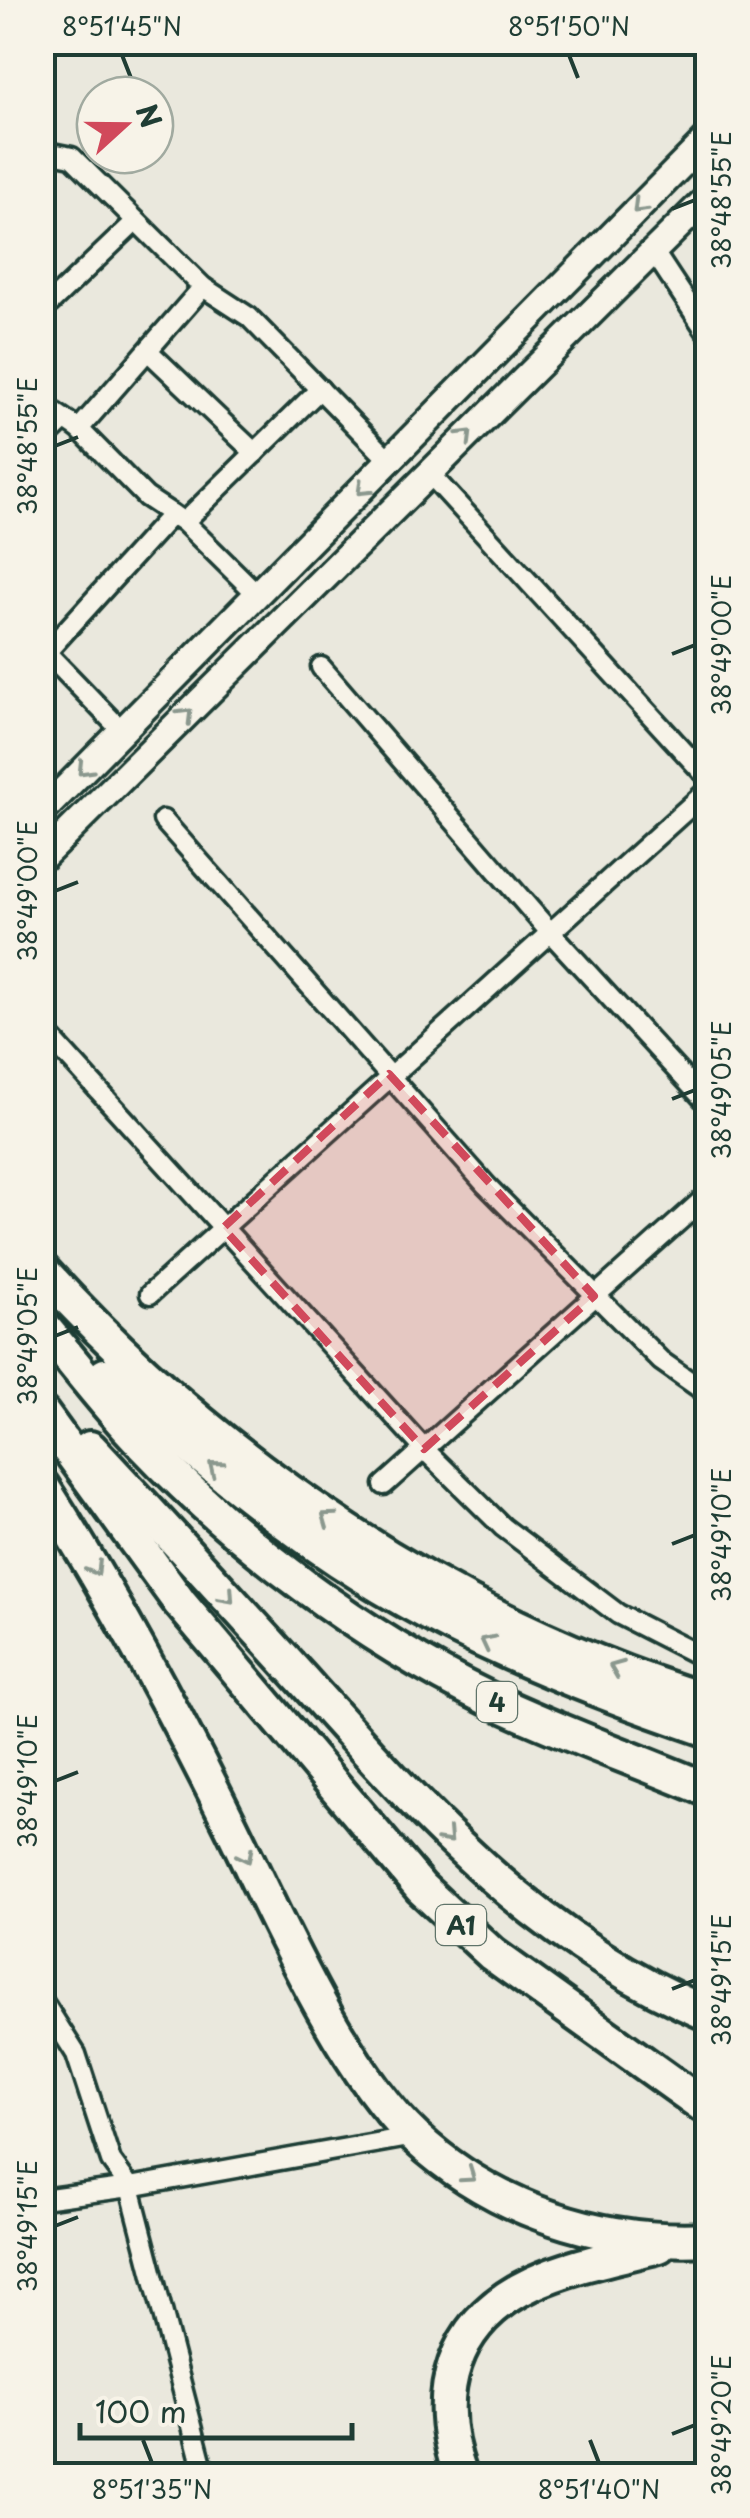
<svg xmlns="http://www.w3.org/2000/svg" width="750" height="2518" font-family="'Playpen Sans',sans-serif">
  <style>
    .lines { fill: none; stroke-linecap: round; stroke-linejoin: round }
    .street-casing { stroke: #1f3d34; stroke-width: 25 }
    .secondary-casing { stroke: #1f3d34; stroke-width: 32 }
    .highway-casing { stroke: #1f3d34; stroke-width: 40 }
    .street { stroke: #f7f3e8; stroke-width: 18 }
    .secondary { stroke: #f7f3e8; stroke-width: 25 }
    .highway { stroke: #f7f3e8; stroke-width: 32 }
    .oneway { stroke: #8b988e }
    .marked { fill: #d1495b; fill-opacity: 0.2; stroke: #d1495b; stroke-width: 8; stroke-dasharray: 20 12; stroke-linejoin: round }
    .ticks { fill: none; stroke: #1f3d34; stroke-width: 4 }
    .labels { text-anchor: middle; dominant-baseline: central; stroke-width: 8; stroke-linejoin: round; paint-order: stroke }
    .shield { fill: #f7f3e8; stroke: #60746a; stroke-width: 2.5 }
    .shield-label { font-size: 25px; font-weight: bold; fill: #1f3d34 }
    .neatline { fill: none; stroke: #1f3d34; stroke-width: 4 }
    .ticks-label { font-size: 25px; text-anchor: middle; fill: #1f3d34 }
  </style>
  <rect width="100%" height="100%" fill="#eae8dd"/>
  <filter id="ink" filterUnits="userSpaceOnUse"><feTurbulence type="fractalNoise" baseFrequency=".01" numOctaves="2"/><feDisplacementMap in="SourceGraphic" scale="20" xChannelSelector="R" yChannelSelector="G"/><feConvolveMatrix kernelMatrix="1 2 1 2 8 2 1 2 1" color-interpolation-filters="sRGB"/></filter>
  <g filter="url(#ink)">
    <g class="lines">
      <defs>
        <g id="street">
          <path d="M42 155 47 152 72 157 203 287 249 317 391 462"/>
          <path d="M652 249 708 334"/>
          <path d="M42 311 136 221"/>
          <path d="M148 351 255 453"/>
          <path d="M42 404 79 429 146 497 184 522 256 593"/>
          <path d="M79 429 203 287"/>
          <path d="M42 441 62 422"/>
          <path d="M429 473 708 778"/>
          <path d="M184 522 320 389"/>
          <path d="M42 648 122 731"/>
          <path d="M42 657 172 514"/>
          <path d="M321 667 549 931 708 1104"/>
          <path d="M163 820 486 1185 661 1361 708 1394"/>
          <path d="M42 1028 424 1449 503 1527 618 1614 708 1660"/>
          <path d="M150 1294 708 790"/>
          <path d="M384 1485 708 1195"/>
          <path d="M42 2000 76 2054 111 2161 130 2187 205 2476"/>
          <path d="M42 2199 130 2187 414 2136"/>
        </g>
        <g id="secondary">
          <path d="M42 812 708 138"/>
          <path d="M42 858 708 197"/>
        </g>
        <g id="highway">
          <path d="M42 1270C221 1467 453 1623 708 1701"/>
          <path d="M42 1325C75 1364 106 1406 141 1442 238 1544 362 1637 489 1699 560 1733 635 1759 708 1790"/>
          <path d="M105 1375C174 1434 243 1494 318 1546 435 1628 572 1684 708 1730"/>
          <path d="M42 1413 180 1603 421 1888 492 1954 708 2109"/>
          <path d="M90 1448C161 1524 231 1601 301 1678 424 1815 533 1940 708 2014"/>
          <path d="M42 1486C112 1595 173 1709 230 1824 276 1917 340 2067 415 2137 494 2210 601 2245 708 2239"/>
          <path d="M461 2476C431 2395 451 2321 533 2283 572 2265 618 2257 659 2246"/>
        </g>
      </defs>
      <!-- street casing -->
      <use href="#street" class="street-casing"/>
      <!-- secondary casing -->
      <use href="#secondary" class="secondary-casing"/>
      <!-- highway casing -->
      <use href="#highway" class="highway-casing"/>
      <!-- street -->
      <use href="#street" class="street"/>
      <!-- secondary -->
      <use href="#secondary" class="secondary"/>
      <!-- highway -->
      <use href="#highway" class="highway"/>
    </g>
    <!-- one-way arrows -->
    <defs><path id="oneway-chevron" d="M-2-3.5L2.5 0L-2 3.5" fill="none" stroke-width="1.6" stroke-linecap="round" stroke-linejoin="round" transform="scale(2.5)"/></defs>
    <g class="oneway">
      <use href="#oneway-chevron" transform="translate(639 207) rotate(135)"/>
      <use href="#oneway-chevron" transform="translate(466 436) rotate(-45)"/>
      <use href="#oneway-chevron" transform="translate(363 489) rotate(136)"/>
      <use href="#oneway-chevron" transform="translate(186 715) rotate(-45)"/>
      <use href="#oneway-chevron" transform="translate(84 769) rotate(134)"/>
      <use href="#oneway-chevron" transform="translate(215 1467) rotate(-141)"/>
      <use href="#oneway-chevron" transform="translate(328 1518) rotate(-144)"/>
      <use href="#oneway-chevron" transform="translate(95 1569) rotate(59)"/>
      <use href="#oneway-chevron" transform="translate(228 1597) rotate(48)"/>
      <use href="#oneway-chevron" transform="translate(487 1642) rotate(-153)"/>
      <use href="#oneway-chevron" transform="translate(616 1668) rotate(-158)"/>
      <use href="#oneway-chevron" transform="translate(447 1837) rotate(47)"/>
      <use href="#oneway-chevron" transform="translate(246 1856) rotate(64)"/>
      <use href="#oneway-chevron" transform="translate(469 2176) rotate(35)"/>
    </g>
  </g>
  <!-- marked area -->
  <path class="marked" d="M389 1074 594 1296 424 1449 223 1228Z"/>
  <!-- ticks -->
  <path class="ticks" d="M122 55 131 78M569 55 578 78M672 209 695 200M55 446 78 437M672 654 695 645M55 891 78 882M672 1099 695 1090M55 1336 78 1327M672 1544 695 1535M55 1781 78 1772M672 1989 695 1980M55 2226 78 2217M672 2434 695 2425M143 2440 152 2463M590 2440 599 2463"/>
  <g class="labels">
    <!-- shield labels -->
    <g class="shield">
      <rect x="477" y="1682" width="40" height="40" rx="8"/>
      <rect x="436" y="1905" width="50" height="40" rx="8"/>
    </g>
    <g class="shield-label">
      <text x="497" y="1702">4</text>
      <text x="461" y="1925">A1</text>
    </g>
  </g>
  <!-- margin -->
  <rect width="750" height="2518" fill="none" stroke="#f7f3e8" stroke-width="110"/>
  <!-- north arrow -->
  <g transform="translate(125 125) rotate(69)"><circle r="48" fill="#f7f3e8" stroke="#a1aaa0" stroke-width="2.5"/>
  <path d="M0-8L18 38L0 25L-18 38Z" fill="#d1495b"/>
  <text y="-15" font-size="28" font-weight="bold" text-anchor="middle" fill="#1f3d34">N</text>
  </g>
  <!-- scale -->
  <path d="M80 2423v15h272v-15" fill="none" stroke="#1f3d34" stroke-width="5"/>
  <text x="95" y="2423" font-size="30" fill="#1f3d34" stroke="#f7f3e8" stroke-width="8" paint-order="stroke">100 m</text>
  <rect x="55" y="55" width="640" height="2408" class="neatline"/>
  <g class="ticks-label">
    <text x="122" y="36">8°51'45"N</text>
    <text x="569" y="36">8°51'50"N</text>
    <text transform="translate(722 200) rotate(-90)" y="9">38°48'55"E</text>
    <text transform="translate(28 446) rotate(-90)" y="9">38°48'55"E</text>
    <text transform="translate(722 645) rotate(-90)" y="9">38°49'00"E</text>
    <text transform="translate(28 891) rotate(-90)" y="9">38°49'00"E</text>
    <text transform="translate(722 1090) rotate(-90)" y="9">38°49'05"E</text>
    <text transform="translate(28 1336) rotate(-90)" y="9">38°49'05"E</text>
    <text transform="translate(722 1535) rotate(-90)" y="9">38°49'10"E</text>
    <text transform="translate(28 1781) rotate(-90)" y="9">38°49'10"E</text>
    <text transform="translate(722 1980) rotate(-90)" y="9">38°49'15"E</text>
    <text transform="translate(28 2226) rotate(-90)" y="9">38°49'15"E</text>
    <text transform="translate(722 2425) rotate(-90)" y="9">38°49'20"E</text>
    <text x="152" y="2499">8°51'35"N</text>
    <text x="599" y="2499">8°51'40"N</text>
  </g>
</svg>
